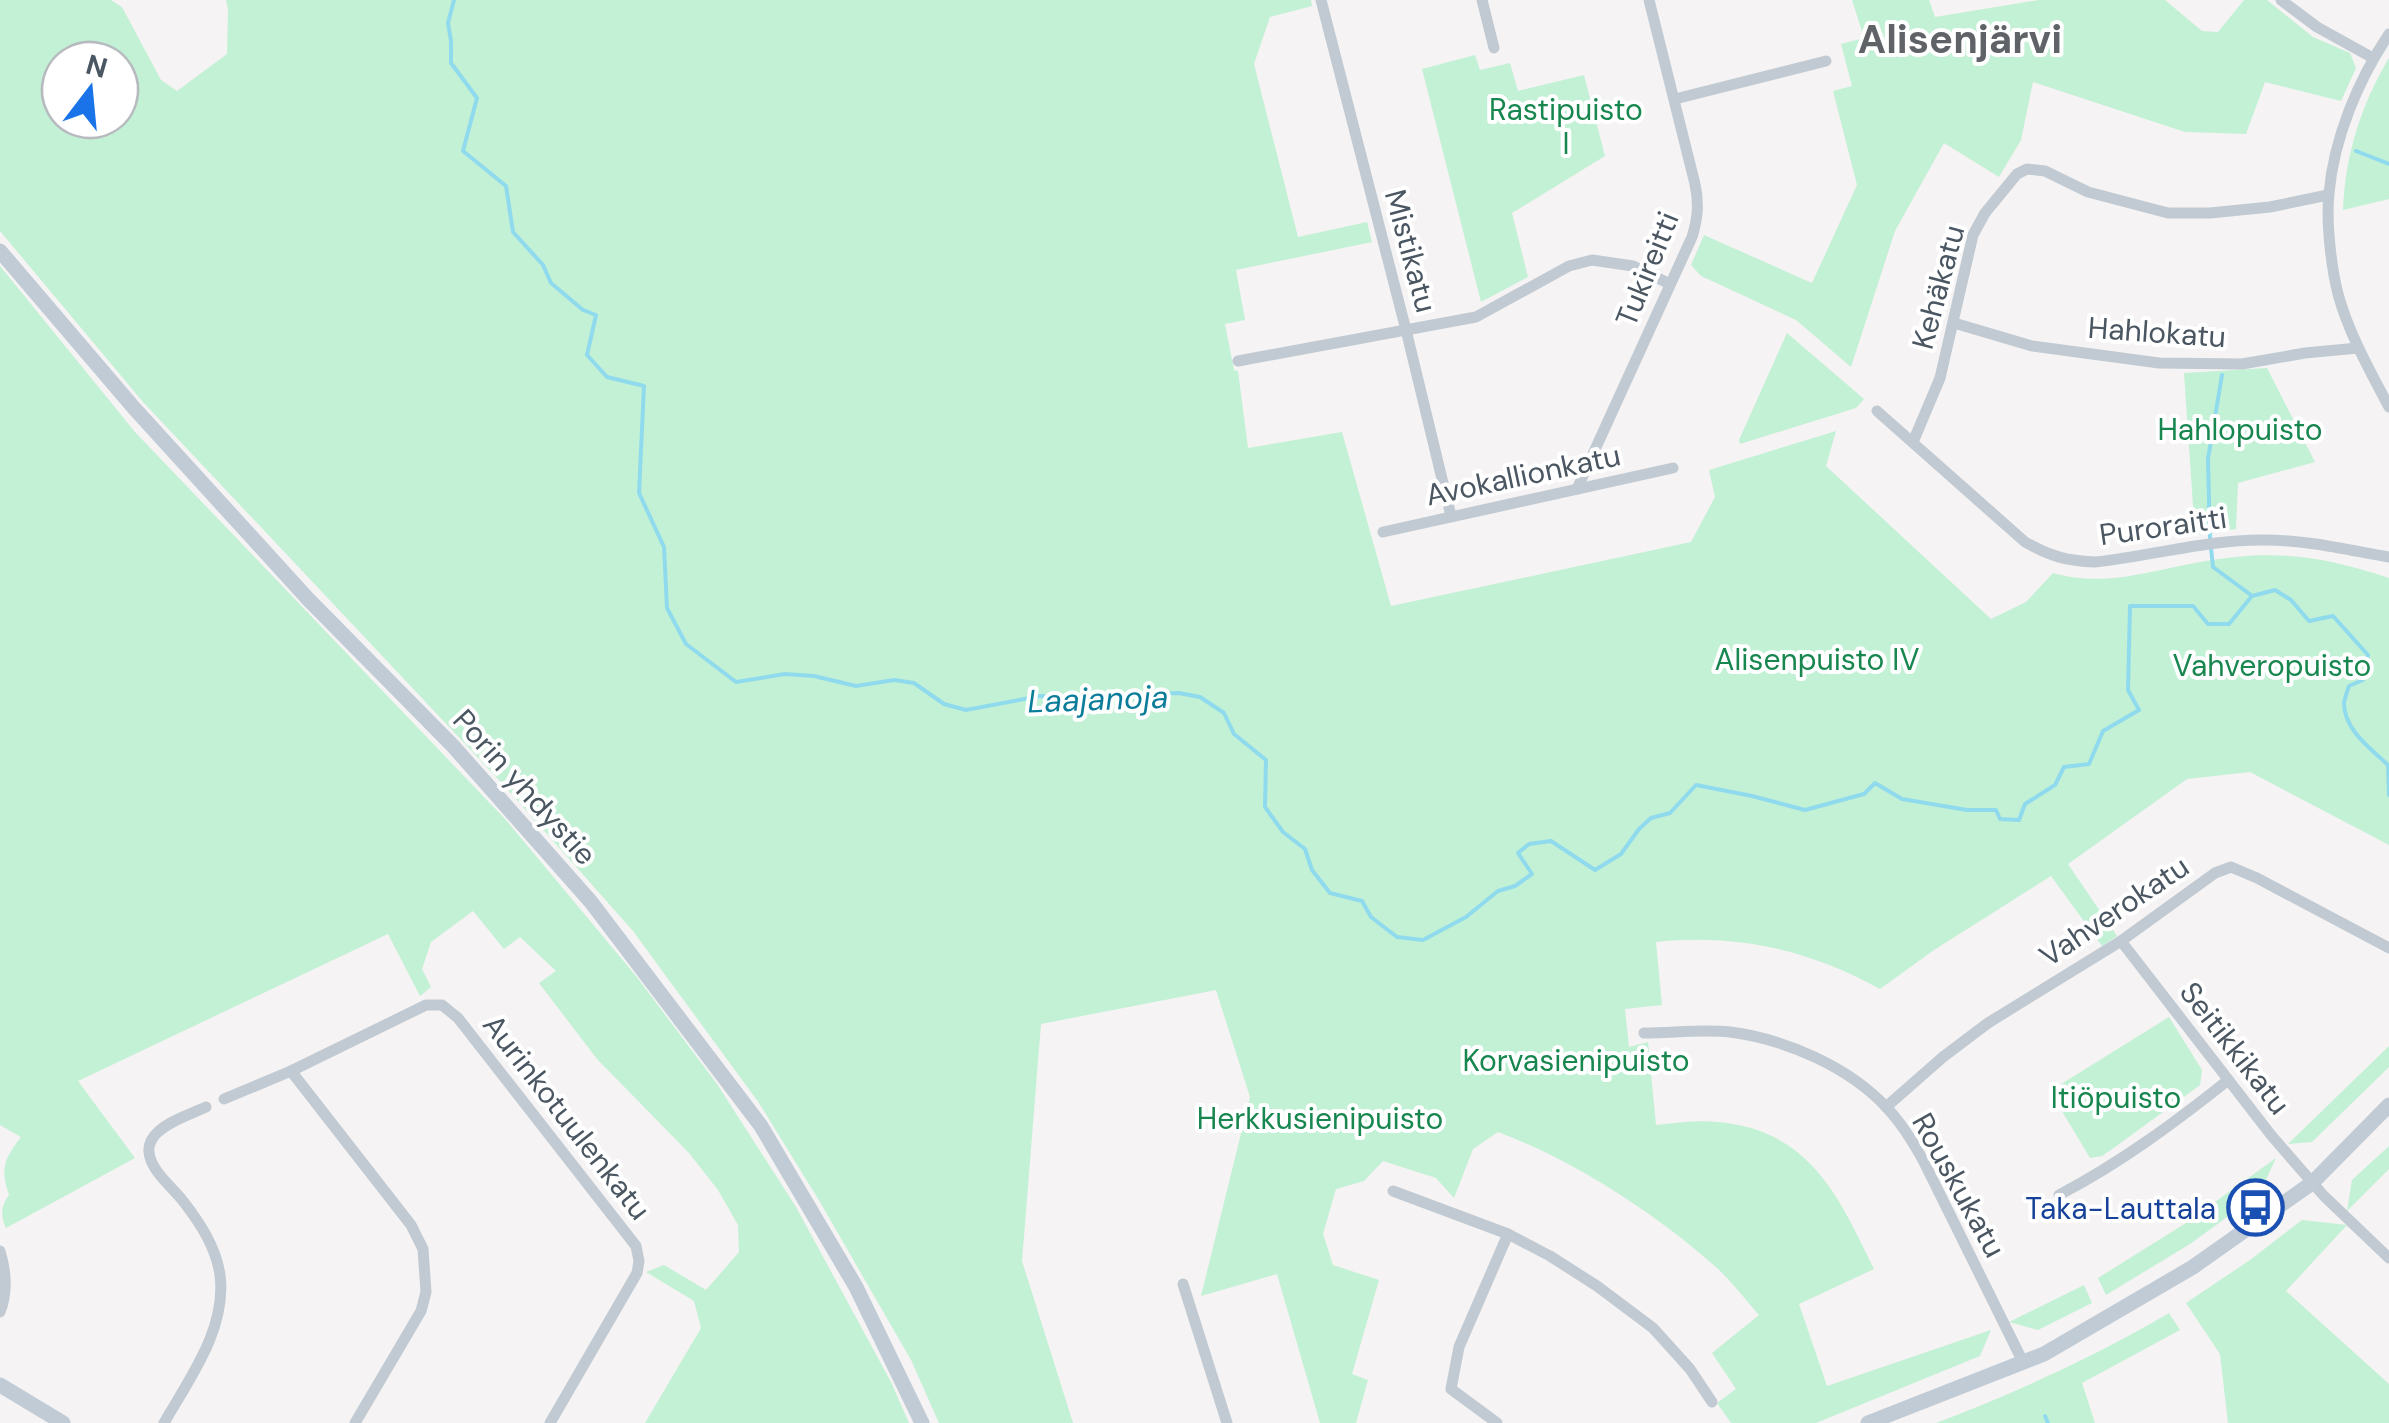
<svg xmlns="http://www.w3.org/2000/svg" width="2389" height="1423" font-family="'DM Sans',sans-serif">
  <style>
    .green { fill: #c3f1d5; fill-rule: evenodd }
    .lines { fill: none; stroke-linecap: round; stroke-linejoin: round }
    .stream { stroke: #90daee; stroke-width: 4 }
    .street { stroke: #c1cad2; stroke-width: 11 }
    .secondary { stroke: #c1cbd6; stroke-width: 15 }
    .labels { text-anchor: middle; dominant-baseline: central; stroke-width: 8; stroke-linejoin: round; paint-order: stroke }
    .park-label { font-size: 30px; fill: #17864f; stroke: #fff }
    .street-label { font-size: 30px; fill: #4a5661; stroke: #fff }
    .transit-label { font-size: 30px; fill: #164399; stroke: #fff; text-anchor: end }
    .water-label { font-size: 32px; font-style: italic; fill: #0c7c9b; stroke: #fff }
    .district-label { font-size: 40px; font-weight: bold; fill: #5f6368; stroke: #fff }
  </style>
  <rect width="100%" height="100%" fill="#f5f3f3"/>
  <!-- green -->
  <g class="green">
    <path d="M0 0H111L122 7 161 80 177 91 227 54 228 10 226 0H1311L1312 6 1270 17 1254 64 1258 80 1298 237 1367 222 1372 242 1236 270 1245 320 1225 324 1234 370 1238 371 1248 448 1342 432 1391 606 1691 542 1715 497 1709 470 1836 431 1826 466 1991 619 2026 602 2053 573C2108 588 2151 570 2206 561 2275 549 2323 556 2389 578V845L2250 772 2187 779 2068 864 2117 936 2102 946 2051 876 1934 950 1880 989C1811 950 1735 933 1656 942L1662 1005 1625 1009 1629 1047 1648 1042 1656 1125C1677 1123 1697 1120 1718 1122 1810 1130 1839 1197 1874 1269L1799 1304 1827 1386 1991 1330 1980 1356 1816 1423H1731L1717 1403 1736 1389 1712 1353 1759 1315C1745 1299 1732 1282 1717 1268 1656 1214 1575 1161 1498 1132L1473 1149 1454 1198 1436 1178 1383 1161 1364 1181 1336 1189 1323 1234 1333 1265 1379 1280 1352 1374 1368 1380 1356 1423H1320L1277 1274 1201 1296 1250 1097 1216 990 1041 1024 1022 1261 1073 1423H939L911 1360 820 1202 759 1103 633 931 500 781 143 402 0 231ZM60 60H120V120H60Z"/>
    <path d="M1852 0H1929L1935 17 2039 0H2165L2202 31 2218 32 2244 0H2267L2313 37 2350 53 2356 68 2341 101 2265 82 2246 134 2185 132 2033 82 2021 140 1999 177 1944 143 1895 231 1851 367 1796 320 1701 276 1691 265 1704 235 1812 283 1857 185 1833 91 1852 86 1841 44 1864 38Z"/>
    <path d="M1475 55 1480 70 1510 63 1518 91 1584 75 1605 156 1512 213 1528 277 1481 302 1422 69Z"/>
    <path d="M2389 58V199L2343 210C2345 155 2361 105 2389 58Z"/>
    <path d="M0 266 135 432 506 820 636 976 717 1084 796 1207 891 1382 909 1423H645L701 1328 694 1301 646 1272 664 1265 706 1290 739 1252 738 1225 718 1190 689 1153 597 1059 539 983 556 971 520 937 504 949 473 911 431 942 422 969 431 987 420 996 388 934 78 1081 135 1158 6 1228C0 1215 1 1206 9 1195 0 1169 4 1159 21 1137L0 1125Z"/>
    <path d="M1787 333 1864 399 1856 408 1740 444 1739 440Z"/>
    <path d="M2267 368 2315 462 2238 483 2236 529 2195 535 2184 373Z"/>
    <path d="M2169 1017 2202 1070 2200 1085 2115 1147 2102 1156 2090 1158 2050 1091Z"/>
    <path d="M2389 1046V1067L2312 1142 2288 1144Z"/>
    <path d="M2389 1146V1169L2347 1211 2352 1180Z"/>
    <path d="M2276 1158 2260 1193 2190 1244 2106 1295 2098 1278 2186 1223Z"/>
    <path d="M2302 1220 2347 1225 2286 1291 2389 1384V1423H2228L2220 1354 2186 1303 2250 1260Z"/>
    <path d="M2084 1285 2092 1303 2038 1330 2009 1322Z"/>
    <path d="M2169 1313 2180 1330 2082 1383 2095 1423H1936C2017 1392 2094 1357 2169 1313Z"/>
  </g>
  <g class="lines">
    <!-- stream -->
    <g class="stream">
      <path d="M454 0 448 23 451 41V63L477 98 463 151 506 186 513 232 543 265 551 283 583 310 596 315 587 355 607 377 644 386 639 493 664 547 667 608 686 644 736 682 785 674 814 676 856 686 894 680 914 683 944 704 966 710 1040 696 1074 697 1179 693 1200 697 1224 713 1234 734 1266 760 1265 807 1283 832 1305 849 1312 870 1330 893 1362 901 1371 917 1397 937 1423 940 1466 917 1498 891 1515 886 1532 874 1518 853 1529 844 1551 841 1595 870 1621 854 1639 829 1651 818 1670 813 1696 785 1752 796 1805 810 1864 794 1875 783 1902 799 1967 810H1996L2000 819 2019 820 2025 804 2055 785 2064 767 2089 764 2103 731 2139 710 2128 690 2130 606H2193L2208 624H2229L2252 596 2275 590 2291 600 2309 621 2333 616 2368 655 2363 680 2349 686C2348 689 2344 701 2344 703 2344 730 2371 749 2388 765L2389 795"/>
      <path d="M2356 151 2389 164"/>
      <path d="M2210 539 2208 459 2222 375"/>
      <path d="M2211 548 2213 567 2251 595"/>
      <path d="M2045 1416 2048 1423"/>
    </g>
    <!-- street -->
    <g class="street">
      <path d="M1321 0 1406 330 1451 516"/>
      <path d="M1482 0 1494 48"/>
      <path d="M2281 0 2317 27 2373 58"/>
      <path d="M2389 34C2358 80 2334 138 2329 193 2326 222 2331 266 2338 294 2349 334 2370 371 2389 407"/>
      <path d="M1675 99 1826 61"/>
      <path d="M1954 323 2032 346 2159 363 2242 364 2305 353 2358 348"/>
      <path d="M1238 361 1476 317 1569 266 1592 260 1633 266 1670 284"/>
      <path d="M1877 411 2025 542C2050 556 2066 561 2095 562 2151 556 2210 539 2265 540 2308 540 2348 550 2389 557"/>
      <path d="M1913 442 1940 378 1973 235 1985 213 2017 174 2027 169 2045 171 2088 192 2168 213H2210L2270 207 2328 195"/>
      <path d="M1577 489 1692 237C1698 218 1699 203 1695 184L1649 0"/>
      <path d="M1383 532 1673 468"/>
      <path d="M2121 941 2271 1135 2324 1196 2389 1258"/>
      <path d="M1644 1033C1672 1033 1702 1029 1730 1032 1785 1039 1850 1067 1888 1109 1902 1124 1913 1142 1923 1160L2023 1362"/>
      <path d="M291 1071 411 1225 423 1249 426 1292 421 1311 355 1423"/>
      <path d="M224 1099 291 1071 426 1005H442L458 1018 636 1246 639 1261 637 1273 550 1423"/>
      <path d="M1886 1107 1943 1057 1988 1023 2121 941 2215 873 2231 867 2257 878 2389 948"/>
      <path d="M1393 1191 1508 1234 1550 1256 1597 1286 1653 1328 1690 1369 1712 1402"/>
      <path d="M2059 1195C2120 1163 2173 1124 2227 1081"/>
      <path d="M0 1251C6 1271 8 1292 0 1312"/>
      <path d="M1183 1284 1227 1423"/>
      <path d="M164 1423C189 1379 227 1329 220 1275 216 1247 200 1223 183 1201 173 1188 150 1170 149 1152 148 1144 153 1136 158 1132 171 1120 191 1114 206 1107"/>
      <path d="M1497 1423 1451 1389 1459 1347 1508 1234"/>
    </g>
    <!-- secondary -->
    <g class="secondary">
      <path d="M0 251 134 408 308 599 453 746 591 902 761 1126 856 1287 922 1423"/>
      <path d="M0 1385 63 1423"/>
      <path d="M1868 1423 2044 1354 2193 1267 2312 1183 2389 1105"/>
    </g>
  </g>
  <!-- icons -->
  <defs>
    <symbol id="bus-ring" viewBox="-11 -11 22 22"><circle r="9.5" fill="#fff" stroke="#1a4fb4" stroke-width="1.5"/><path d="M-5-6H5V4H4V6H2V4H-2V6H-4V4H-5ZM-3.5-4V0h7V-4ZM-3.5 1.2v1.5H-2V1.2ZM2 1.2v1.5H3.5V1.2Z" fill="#1a4fb4"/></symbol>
  </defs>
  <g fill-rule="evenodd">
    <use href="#bus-ring" x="2224" y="1176" width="63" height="63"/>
  </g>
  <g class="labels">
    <!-- park labels -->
    <g class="park-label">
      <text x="1566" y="109">Rastipuisto<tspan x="1566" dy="34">I</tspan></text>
      <text x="2240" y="429">Hahlopuisto</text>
      <text x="1817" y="659">Alisenpuisto IV</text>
      <text x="2272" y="665">Vahveropuisto</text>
      <text x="1576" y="1060">Korvasienipuisto</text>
      <text x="2116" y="1097">Itiöpuisto</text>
      <text x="1320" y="1118">Herkkusienipuisto</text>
    </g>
    <!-- street labels -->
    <g class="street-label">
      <text transform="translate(1411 251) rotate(75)">Mistikatu</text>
      <text transform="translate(1647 269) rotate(-68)">Tukireitti</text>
      <text transform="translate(1938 287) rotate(-75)">Kehäkatu</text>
      <text transform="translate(2157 332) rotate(4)">Hahlokatu</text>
      <text transform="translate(1523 475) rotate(-12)">Avokallionkatu</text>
      <text transform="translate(2163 526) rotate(-8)">Puroraitti</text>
      <text transform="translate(525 787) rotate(48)">Porin yhdystie</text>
      <text transform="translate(2114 911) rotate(-34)">Vahverokatu</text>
      <text transform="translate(2235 1048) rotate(52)">Seitikkikatu</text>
      <text transform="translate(567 1117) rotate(52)">Aurinkotuulenkatu</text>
      <text transform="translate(1959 1185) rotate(61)">Rouskukatu</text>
    </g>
    <!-- transit labels -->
    <g class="transit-label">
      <text x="2216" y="1208">Taka-Lauttala</text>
    </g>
    <!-- water labels -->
    <g class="water-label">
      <text transform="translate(1098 699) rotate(-2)">Laajanoja</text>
    </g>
    <!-- district labels -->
    <g class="district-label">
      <text x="1960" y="39">Alisenjärvi</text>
    </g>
  </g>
  <!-- north arrow -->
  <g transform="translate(90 90) rotate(16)"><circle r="48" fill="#ffffff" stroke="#b7bbc0" stroke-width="2.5"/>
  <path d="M0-8L18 38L0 25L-18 38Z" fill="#1a73e8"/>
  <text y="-15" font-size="28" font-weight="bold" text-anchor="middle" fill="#4a5661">N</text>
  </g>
</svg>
